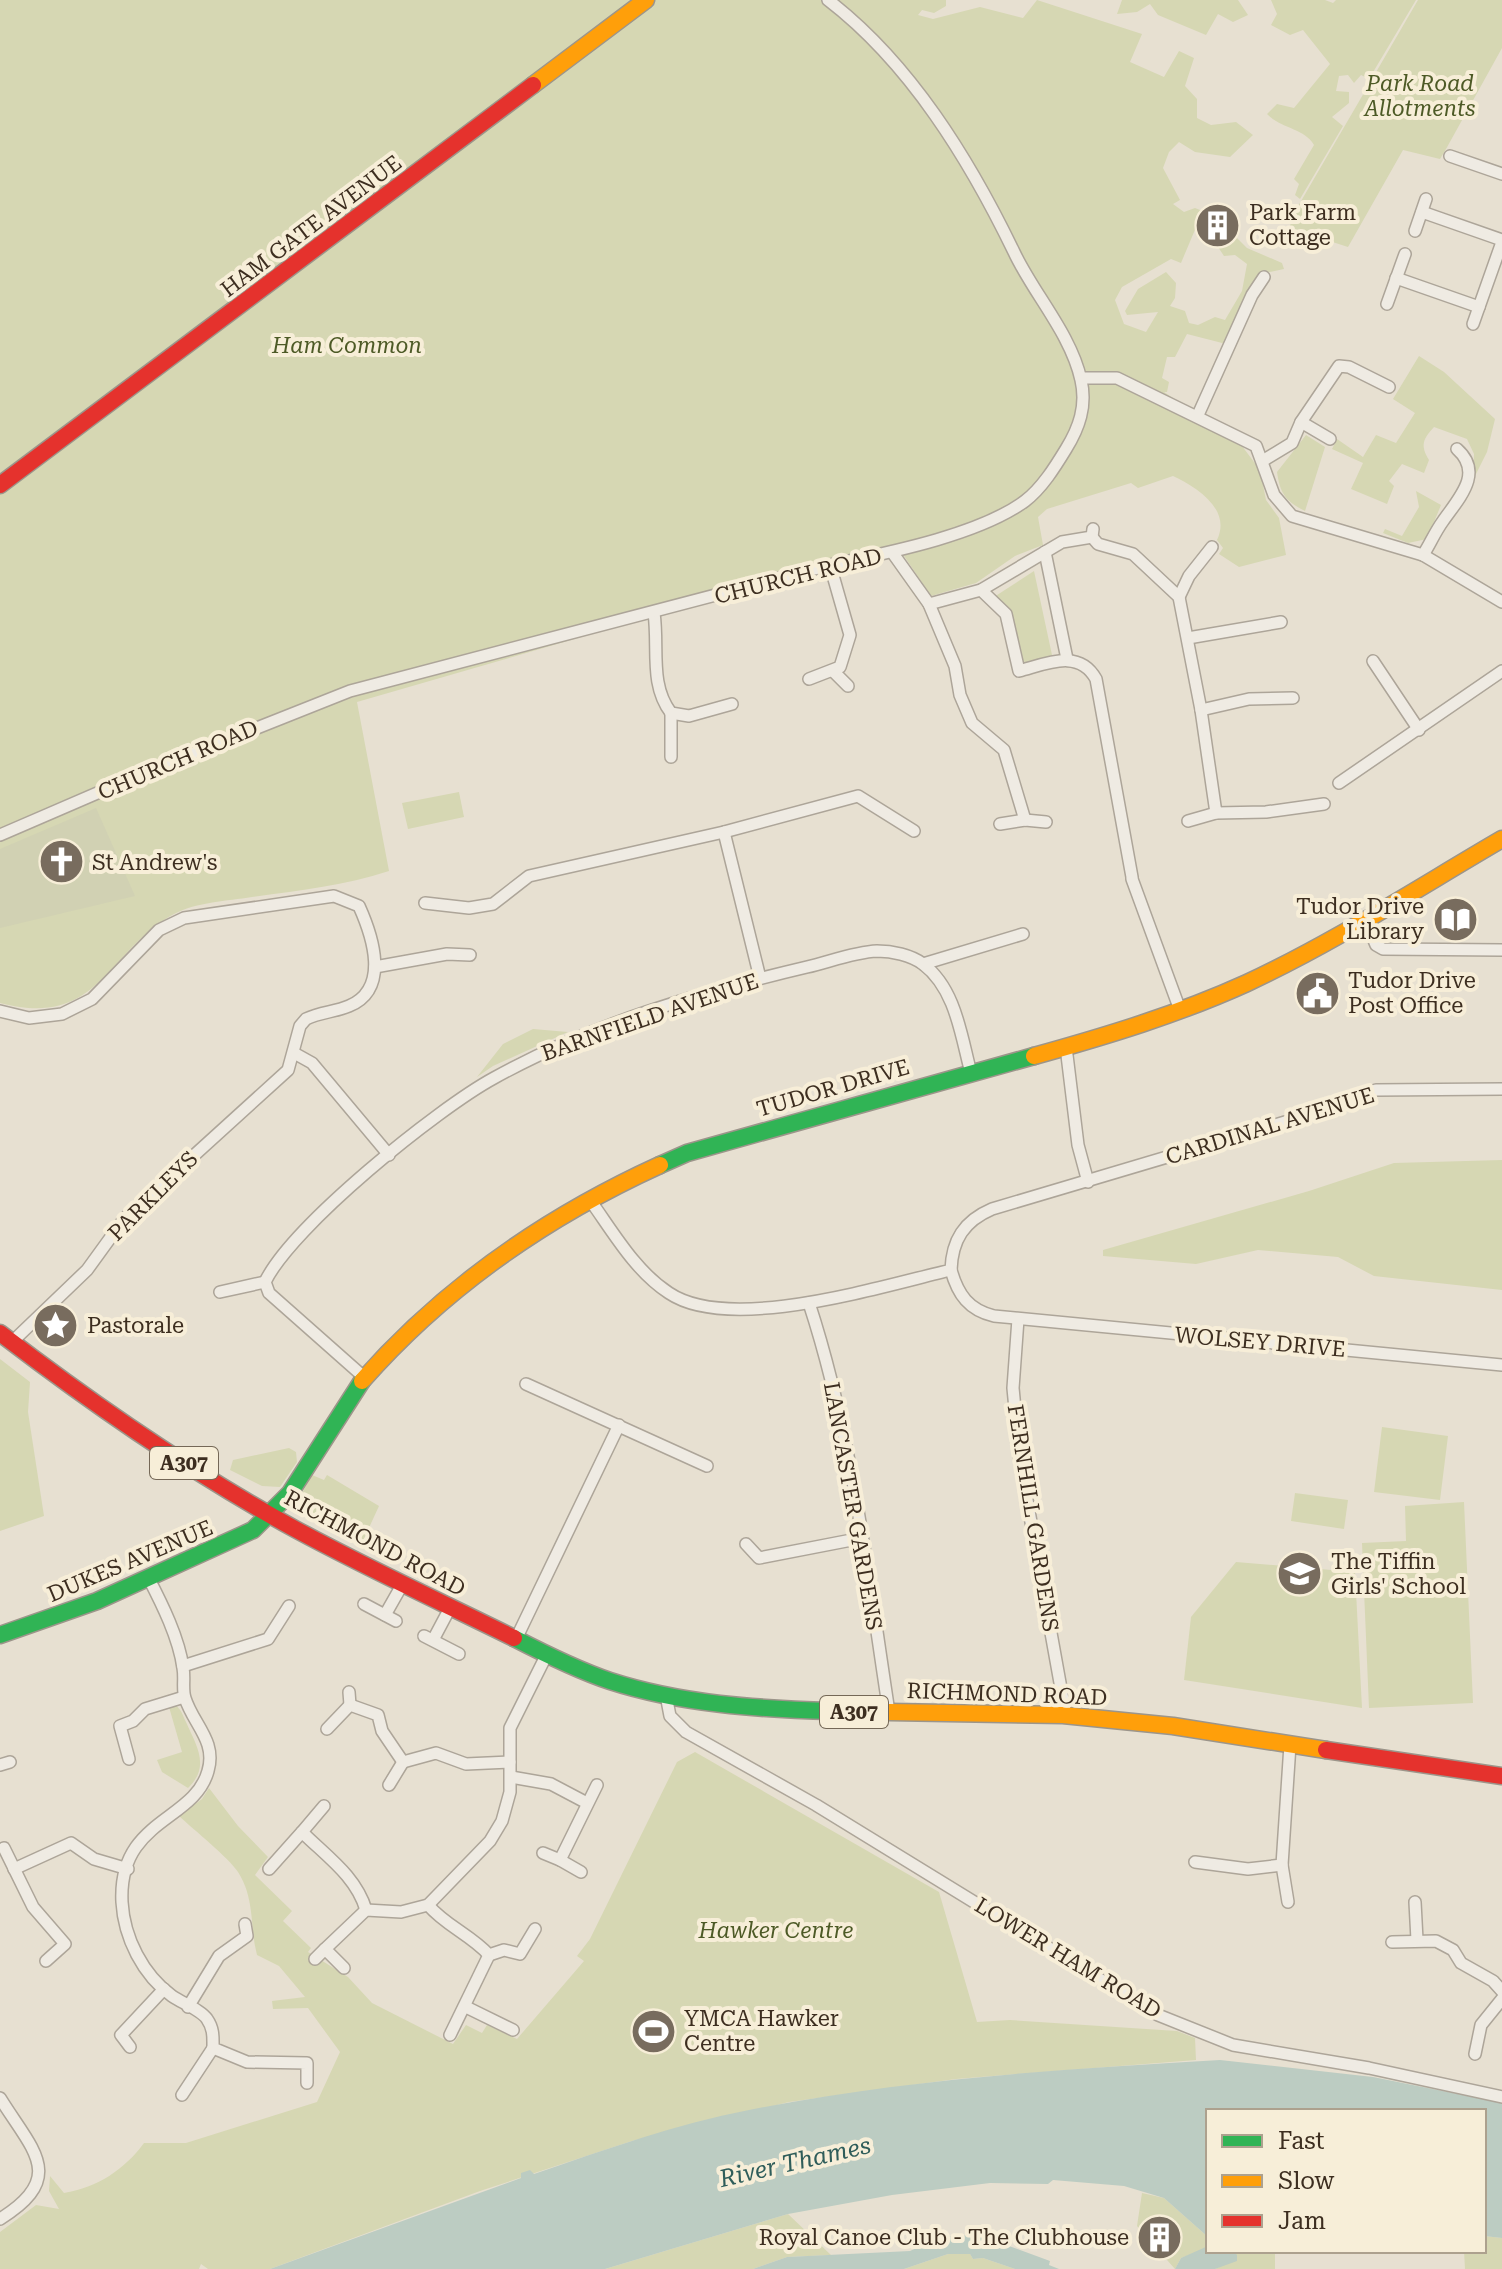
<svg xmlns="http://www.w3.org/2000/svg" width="1502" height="2269" font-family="'Roboto Serif',serif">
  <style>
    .green { fill: #d6d7b3 }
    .cemetery { fill: #d1d1b3 }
    .water { fill: #bcccc2 }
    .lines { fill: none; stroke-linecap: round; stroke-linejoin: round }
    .street-casing { stroke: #ada599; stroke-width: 14 }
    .fast-casing { stroke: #9c958a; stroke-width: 19 }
    .slow-casing { stroke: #9c958a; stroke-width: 19 }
    .jam-casing { stroke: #9c958a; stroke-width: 19 }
    .street { stroke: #efebe3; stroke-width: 11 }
    .fast { stroke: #30b455; stroke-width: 16 }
    .slow { stroke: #ff9f0a; stroke-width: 16 }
    .jam { stroke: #e5322d; stroke-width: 16 }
    .labels { text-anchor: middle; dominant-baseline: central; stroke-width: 8; stroke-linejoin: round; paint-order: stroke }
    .shield { fill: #f7eed8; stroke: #756857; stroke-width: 2 }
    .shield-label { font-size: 20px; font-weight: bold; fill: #3d2e20 }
    .park-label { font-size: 22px; font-style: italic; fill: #4d5a26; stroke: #f7eed8 }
    .poi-label { font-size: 22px; fill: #3d2e20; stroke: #f7eed8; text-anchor: start }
    .street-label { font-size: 22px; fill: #3d2e20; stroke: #f7eed8 }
    .water-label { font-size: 24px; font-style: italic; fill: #2f5d5a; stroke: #f7eed8 }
  </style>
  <rect width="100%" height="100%" fill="#e7e0d1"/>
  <!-- green -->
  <g class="green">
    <path d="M0 0H946V6L934 13 922 10 918 15 933 19 980 7 1023 18 1037 0 1142 34 1130 62 1164 77 1179 51 1194 58 1185 86 1197 99V118L1211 125 1236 122 1253 135 1230 157 1195 152 1179 142 1169 152 1163 168 1180 200 1173 204 1184 212 1195 208 1215 216 1209 230 1197 225 1181 263 1171 259 1122 287 1115 300 1124 324 1146 332 1158 312 1127 315 1125 311 1138 289 1166 272 1176 283 1175 298 1170 306 1185 311 1189 323 1198 325 1215 317 1225 320 1242 291 1247 264 1235 255 1224 256 1216 244 1221 236 1233 234 1247 248 1282 263 1284 269 1260 274 1226 344 1187 334 1175 357H1167L1162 378 1169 382 1167 392H1164L1239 442 1260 470 1266 500 1279 518 1286 555 1239 567 1219 554 1223 548 1217 540C1232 509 1196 487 1173 476L1138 488 1131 483 1047 509 1038 517 1043 545 1015 556 976 583 931 596 900 550 830 565 357 702 389 871C344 886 301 890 252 897 227 901 197 902 174 914 106 951 100 1029 0 1003Z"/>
    <path d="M1122 0H1238L1248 15 1233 22 1218 14 1206 35 1158 15 1150 4 1137 12 1117 14Z"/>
    <path d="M1271 0H1325L1333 3 1336 0H1416L1369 79 1361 75 1354 83 1348 75 1339 76 1336 91 1349 92V103L1332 117 1343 126 1300 199 1295 195 1299 184 1294 179 1314 145C1304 128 1281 129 1267 114L1277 104 1294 108 1330 64 1303 30 1290 35 1271 25 1277 14Z"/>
    <path d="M1418 0H1502V48L1446 149 1440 159 1403 150 1348 247 1289 228 1297 208Z"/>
    <path d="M1419 356 1444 372 1495 419 1487 452 1473 480 1474 454 1467 439 1434 427C1423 439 1420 445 1429 460L1424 473 1402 464 1389 481 1394 486 1387 504 1351 489 1363 463 1332 449 1337 439 1363 457 1376 435 1396 443 1415 413 1393 399Z"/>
    <path d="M1306 435 1325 447 1305 511C1285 501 1280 493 1277 472Z"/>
    <path d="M1416 491 1441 505 1427 539 1408 543 1383 533 1385 529 1402 536 1419 507Z"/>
    <path d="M1034 571 1052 655 1022 666 994 597Z"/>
    <path d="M459 792 464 817 408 829 402 803Z"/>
    <path d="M533 1029 568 1032 493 1066 477 1077 503 1044Z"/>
    <path d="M1502 1160V1290L1374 1276 1338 1257 1258 1250 1196 1264 1103 1256V1250L1309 1191 1394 1163Z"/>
    <path d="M0 1359 30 1382 28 1412 44 1516 0 1531Z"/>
    <path d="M1382 1427 1448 1436 1440 1500 1374 1492Z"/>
    <path d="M289 1448 296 1452 297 1462 280 1487 262 1486 230 1470 233 1460Z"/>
    <path d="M312 1475 324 1480 327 1475 379 1506 362 1543 304 1509 301 1495Z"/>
    <path d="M1295 1493 1348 1500 1344 1529 1291 1521Z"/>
    <path d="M1464 1502 1473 1703 1369 1708 1362 1543 1406 1541 1405 1506Z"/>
    <path d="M1236 1562 1355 1572 1362 1708 1184 1680 1191 1617Z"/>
    <path d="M175 1705C182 1710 182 1714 186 1722 196 1745 211 1766 188 1788L162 1772 157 1760 182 1752 169 1707Z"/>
    <path d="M695 1752 939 1892 977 2022 1010 2020 1177 2031 1195 2038 1196 2060 956 2079 789 2102 632 2141 480 2191 270 2269H208L201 2264 199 2269H0V2232L36 2205 59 2209 49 2191 50 2176 64 2193C98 2187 124 2170 144 2143H186L317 2102 340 2052 308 2008 273 2009 272 2001 305 1997 279 1966 257 1955C250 1928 255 1898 238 1872 229 1858 194 1830 179 1816L202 1799 209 1788 238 1826 268 1857 255 1875 292 1911 283 1921 311 1948 308 1952 348 1977 372 2003 453 2044 466 2025 482 2033 487 2025 517 2039 584 1961 577 1956 590 1939 677 1762Z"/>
    <path d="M1142 2193 1164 2198 1208 2237 1207 2249 1181 2258 1175 2269 1137 2226Z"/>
    <path d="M788 2214 831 2255 787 2257 753 2269H605Z"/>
    <path d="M1484 2236 1502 2238V2269H1465L1464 2251H1484Z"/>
    <path d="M1236 2251 1275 2252V2269H1215L1228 2262Z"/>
    <path d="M948 2254H970L973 2259 983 2258 1015 2269H904Z"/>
  </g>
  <!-- cemetery -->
  <path class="cemetery" d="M96 808 135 896 0 928V849Z"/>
  <!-- water -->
  <g class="water">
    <path d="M1220 2060 1373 2077 1502 2103V2238L1484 2236V2111H1208V2237L1164 2198 1124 2186 1053 2180 1048 2184 990 2183 892 2195 788 2214 605 2269H270L521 2178V2173L530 2170 534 2174C604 2150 676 2124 749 2110 903 2079 1063 2069 1220 2060Z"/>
    <path d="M976 2234 1050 2261 1049 2265 1059 2269H1015L983 2258 973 2259 970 2254H948L904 2269H753L787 2257 910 2251 941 2237Z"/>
    <path d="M1208 2246V2251H1233L1237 2255V2261L1215 2269H1175L1181 2258Z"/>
  </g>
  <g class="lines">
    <defs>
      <g id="street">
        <path d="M1450 156 1502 174"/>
        <path d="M1422 212 1502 240"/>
        <path d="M1415 231 1426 199"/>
        <path d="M1396 278 1479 307 1502 242"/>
        <path d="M1387 304 1405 254"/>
        <path d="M1473 324 1479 307"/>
        <path d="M1081 378H1117L1256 446 1274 495 1292 516 1423 555 1502 602"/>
        <path d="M1198 415 1252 295 1264 277"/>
        <path d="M1301 422 1330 439"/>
        <path d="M1264 460 1292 443 1301 422 1339 366 1349 367 1389 387"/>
        <path d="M1092 537 1098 544 1133 554 1179 597 1201 710 1216 813 1266 812 1324 804"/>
        <path d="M892 552 929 604 955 666 960 695 972 723 1004 750 1025 820"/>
        <path d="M1045 552 1067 659"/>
        <path d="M1423 555C1430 544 1435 532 1443 521 1459 498 1484 473 1457 449"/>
        <path d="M981 590 1006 614 1019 671C1046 664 1079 648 1096 679L1132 877"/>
        <path d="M1179 597 1189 576 1212 547"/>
        <path d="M929 604 981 590 1062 542 1092 537 1093 529"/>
        <path d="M654 613C659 648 649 684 671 713L689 716 732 704"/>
        <path d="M1188 638 1281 622"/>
        <path d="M1373 661 1419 730"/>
        <path d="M834 672 848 686"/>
        <path d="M809 679 840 667 850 635 830 565"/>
        <path d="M1201 710 1249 699 1293 698"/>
        <path d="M671 757V713"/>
        <path d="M1339 783 1502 671"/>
        <path d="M1188 821 1216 813"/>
        <path d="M1000 824 1025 820 1046 822"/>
        <path d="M724 832 760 978"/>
        <path d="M0 835 146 772 350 691 830 565C887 553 979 535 1025 501 1042 488 1055 467 1066 449 1079 428 1087 406 1081 380 1071 334 1033 293 1014 252 969 159 910 63 828 0"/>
        <path d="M1132 879 1180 1010"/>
        <path d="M425 903 469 908 493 904 529 876 724 832 858 796 914 831"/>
        <path d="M1366 921 1376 945 1383 949 1502 950"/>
        <path d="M923 964 1023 934"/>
        <path d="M375 967 447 954 470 955"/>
        <path d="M0 1011 29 1018 62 1014 92 999 159 930 184 918 334 896 359 906C373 937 390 989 349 1006 335 1012 320 1012 306 1019L300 1026 288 1070 124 1219 87 1270 12 1342"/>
        <path d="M1066 1047 1078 1145 1088 1182"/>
        <path d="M294 1053 312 1063 389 1155"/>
        <path d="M590 1200C613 1232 635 1271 669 1293 730 1334 882 1286 951 1270 952 1240 964 1221 992 1209L1285 1122 1376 1090 1502 1089"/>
        <path d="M951 1270C958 1295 969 1310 994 1316L1502 1365"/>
        <path d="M220 1292 265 1282"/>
        <path d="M809 1303C852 1434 868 1576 889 1712"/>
        <path d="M1018 1319 1013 1388 1020 1461 1066 1716"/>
        <path d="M365 1378 269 1293 265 1282C292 1226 437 1109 494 1078 589 1025 701 992 807 967 829 962 854 952 877 951 892 951 911 955 923 964 956 989 961 1036 971 1073"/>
        <path d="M526 1384 707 1466"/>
        <path d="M746 1544 759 1558 862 1538"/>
        <path d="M148 1577C162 1604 179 1638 183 1668 185 1678 182 1689 185 1698 193 1724 217 1741 208 1771 194 1822 118 1819 122 1902 124 1938 143 1975 172 1996 182 2003 201 2010 207 2019 214 2029 213 2038 213 2048L247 2062 307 2063V2083"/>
        <path d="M364 1604 396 1621"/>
        <path d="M385 1615 402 1585"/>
        <path d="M424 1636 459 1654"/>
        <path d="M516 1639 619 1425"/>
        <path d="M433 1640 450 1608"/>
        <path d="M183 1666 268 1639 289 1606"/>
        <path d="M349 1692 350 1705"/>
        <path d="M666 1695 670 1716 686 1732 816 1805 1158 2015 1233 2045 1369 2068 1502 2097"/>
        <path d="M327 1729 350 1705 378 1715 382 1731 403 1762 436 1753 466 1764 510 1762"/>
        <path d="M129 1759 120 1726 133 1721 145 1709 184 1697"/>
        <path d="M0 1765 10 1762"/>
        <path d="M511 1777 551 1784 587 1803"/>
        <path d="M389 1785 403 1762"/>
        <path d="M302 1832 324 1806"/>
        <path d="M4 1848 33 1907 65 1944 46 1961"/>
        <path d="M543 1853 560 1860"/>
        <path d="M1195 1862 1248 1869 1282 1865 1290 1745"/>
        <path d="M1282 1865 1288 1902"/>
        <path d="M14 1869 71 1843 94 1859 128 1869"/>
        <path d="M269 1869 302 1832C326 1856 356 1876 366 1910"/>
        <path d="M581 1872 560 1860 597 1785"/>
        <path d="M1415 1902 1417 1940"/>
        <path d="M428 1905C446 1926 471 1935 489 1955L504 1950 520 1954 535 1929"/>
        <path d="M1392 1942 1436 1941 1453 1950 1461 1963 1493 1981 1502 1991"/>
        <path d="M315 1959 325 1949"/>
        <path d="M344 1968 325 1949 366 1910 401 1912 428 1905 490 1841 502 1821 510 1792V1728L547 1654"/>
        <path d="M188 2007 219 1956 247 1936 245 1924"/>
        <path d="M466 2007 513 2030"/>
        <path d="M450 2035 489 1955"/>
        <path d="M130 2047 121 2035 164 1989"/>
        <path d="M1475 2054 1481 2025 1502 1999"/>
        <path d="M182 2095 213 2048"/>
        <path d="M0 2098C32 2150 68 2177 0 2219"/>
      </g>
      <g id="fast">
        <path d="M660 1165 687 1153 1034 1056"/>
        <path d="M0 1635 97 1601 253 1530 290 1493 362 1381"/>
        <path d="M514 1638C545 1654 577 1670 610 1681 681 1704 758 1709 832 1711"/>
      </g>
      <g id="slow">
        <path d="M533 85 646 0"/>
        <path d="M1034 1056C1106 1036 1179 1014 1247 983 1335 942 1418 888 1502 839"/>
        <path d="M362 1381C444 1288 546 1217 660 1165"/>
        <path d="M832 1711 1063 1715 1173 1726 1326 1750"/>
      </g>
      <g id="jam">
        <path d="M0 485 533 85"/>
        <path d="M0 1333C94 1405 191 1472 295 1529 367 1568 441 1602 514 1638"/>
        <path d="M1326 1750 1502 1776"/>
      </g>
    </defs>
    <!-- street casing -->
    <use href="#street" class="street-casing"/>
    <!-- fast casing -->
    <use href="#fast" class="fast-casing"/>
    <!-- slow casing -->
    <use href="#slow" class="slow-casing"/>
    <!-- jam casing -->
    <use href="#jam" class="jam-casing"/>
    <!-- street -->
    <use href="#street" class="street"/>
    <!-- fast -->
    <use href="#fast" class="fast"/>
    <!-- slow -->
    <use href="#slow" class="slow"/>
    <!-- jam -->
    <use href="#jam" class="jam"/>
  </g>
  <!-- icons -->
  <defs>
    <symbol id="building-disc" viewBox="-11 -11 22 22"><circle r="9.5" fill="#786c5e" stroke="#f7eed8"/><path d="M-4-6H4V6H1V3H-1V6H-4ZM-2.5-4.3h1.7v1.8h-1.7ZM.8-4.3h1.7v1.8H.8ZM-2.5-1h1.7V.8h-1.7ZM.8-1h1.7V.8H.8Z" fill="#fff"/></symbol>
    <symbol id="church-disc" viewBox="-11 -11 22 22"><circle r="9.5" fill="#786c5e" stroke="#f7eed8"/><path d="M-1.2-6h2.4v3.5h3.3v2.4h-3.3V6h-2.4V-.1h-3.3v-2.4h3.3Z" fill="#fff"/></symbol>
    <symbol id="library-disc" viewBox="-11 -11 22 22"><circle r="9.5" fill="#786c5e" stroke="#f7eed8"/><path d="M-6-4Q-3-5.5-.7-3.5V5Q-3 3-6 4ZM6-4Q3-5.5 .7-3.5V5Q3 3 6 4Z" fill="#fff"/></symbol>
    <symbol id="civic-disc" viewBox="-11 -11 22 22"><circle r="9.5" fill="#786c5e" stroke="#f7eed8"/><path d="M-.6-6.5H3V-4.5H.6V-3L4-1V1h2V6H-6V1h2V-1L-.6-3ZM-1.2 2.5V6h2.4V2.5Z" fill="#fff"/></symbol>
    <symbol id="sight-disc" viewBox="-11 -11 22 22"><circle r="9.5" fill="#786c5e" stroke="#f7eed8"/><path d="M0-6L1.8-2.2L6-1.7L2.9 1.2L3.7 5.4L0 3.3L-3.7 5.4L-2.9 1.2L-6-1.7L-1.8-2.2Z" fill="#fff"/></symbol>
    <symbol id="school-disc" viewBox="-11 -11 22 22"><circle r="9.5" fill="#786c5e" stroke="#f7eed8"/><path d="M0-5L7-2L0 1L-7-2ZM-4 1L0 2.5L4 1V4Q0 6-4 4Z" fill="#fff"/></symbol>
    <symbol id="stadium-disc" viewBox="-11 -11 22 22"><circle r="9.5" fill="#786c5e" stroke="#f7eed8"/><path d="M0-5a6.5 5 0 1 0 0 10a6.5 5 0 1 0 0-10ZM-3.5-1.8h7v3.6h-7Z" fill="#fff"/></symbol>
  </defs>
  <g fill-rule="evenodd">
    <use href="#building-disc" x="1192" y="200" width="51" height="51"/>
    <use href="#church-disc" x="36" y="836" width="51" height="51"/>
    <use href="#library-disc" x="1430" y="894" width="51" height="51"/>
    <use href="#civic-disc" x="1292" y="968" width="51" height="51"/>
    <use href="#sight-disc" x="30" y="1300" width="51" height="51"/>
    <use href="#school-disc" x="1274" y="1548" width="51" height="51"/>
    <use href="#stadium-disc" x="628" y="2006" width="51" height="51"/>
    <use href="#building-disc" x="1134" y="2212" width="51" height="51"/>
  </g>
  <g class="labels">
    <!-- shield labels -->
    <g class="shield">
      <rect x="150" y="1447" width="68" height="32" rx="6"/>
      <rect x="820" y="1696" width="68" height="32" rx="6"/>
    </g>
    <g class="shield-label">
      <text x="184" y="1463">A307</text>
      <text x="854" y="1712">A307</text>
    </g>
    <!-- park labels -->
    <g class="park-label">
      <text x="1420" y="83">Park Road<tspan x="1420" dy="25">Allotments</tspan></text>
      <text x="347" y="345">Ham Common</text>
      <text x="776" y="1930">Hawker Centre</text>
    </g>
    <!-- poi labels -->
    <g class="poi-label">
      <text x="1249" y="212">Park Farm<tspan x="1249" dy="25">Cottage</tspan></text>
      <text x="92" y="862">St Andrew's</text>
      <text x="1424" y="906" text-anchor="end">Tudor Drive<tspan x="1424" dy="25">Library</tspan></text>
      <text x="1348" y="980">Tudor Drive<tspan x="1348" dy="25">Post Office</tspan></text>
      <text x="87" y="1325">Pastorale</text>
      <text x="1331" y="1561">The Tiffin<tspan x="1331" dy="25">Girls' School</tspan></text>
      <text x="684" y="2018">YMCA Hawker<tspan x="684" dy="25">Centre</tspan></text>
      <text x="1129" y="2237" text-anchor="end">Royal Canoe Club - The Clubhouse</text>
    </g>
    <!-- street labels -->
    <g class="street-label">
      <text transform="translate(311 226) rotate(-37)">HAM GATE AVENUE</text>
      <text transform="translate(798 576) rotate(-14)">CHURCH ROAD</text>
      <text transform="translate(178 760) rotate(-23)">CHURCH ROAD</text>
      <text transform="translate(650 1017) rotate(-19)">BARNFIELD AVENUE</text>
      <text transform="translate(833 1088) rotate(-16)">TUDOR DRIVE</text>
      <text transform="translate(1270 1126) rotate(-17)">CARDINAL AVENUE</text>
      <text transform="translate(153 1196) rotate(-45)">PARKLEYS</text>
      <text transform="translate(1260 1342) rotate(5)">WOLSEY DRIVE</text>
      <text transform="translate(853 1506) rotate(80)">LANCASTER GARDENS</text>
      <text transform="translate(1033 1518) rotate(81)">FERNHILL GARDENS</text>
      <text transform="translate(375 1543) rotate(28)">RICHMOND ROAD</text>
      <text transform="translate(130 1561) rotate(-23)">DUKES AVENUE</text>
      <text transform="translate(1007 1694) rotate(2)">RICHMOND ROAD</text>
      <text transform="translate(1068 1958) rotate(31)">LOWER HAM ROAD</text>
    </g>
    <!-- water labels -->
    <g class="water-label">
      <text transform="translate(795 2162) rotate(-13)">River Thames</text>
    </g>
  </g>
  <!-- legend -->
  <rect x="1206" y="2109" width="280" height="144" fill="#f7eed8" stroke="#ada18e" stroke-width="2"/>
  <rect x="1222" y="2135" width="40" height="12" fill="#30b455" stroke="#ada18e" stroke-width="2"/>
  <text x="1278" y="2149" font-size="24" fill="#3d2e20">Fast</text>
  <rect x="1222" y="2175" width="40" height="12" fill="#ff9f0a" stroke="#ada18e" stroke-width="2"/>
  <text x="1278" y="2189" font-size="24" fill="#3d2e20">Slow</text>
  <rect x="1222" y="2215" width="40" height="12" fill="#e5322d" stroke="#ada18e" stroke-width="2"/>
  <text x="1278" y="2229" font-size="24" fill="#3d2e20">Jam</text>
</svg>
